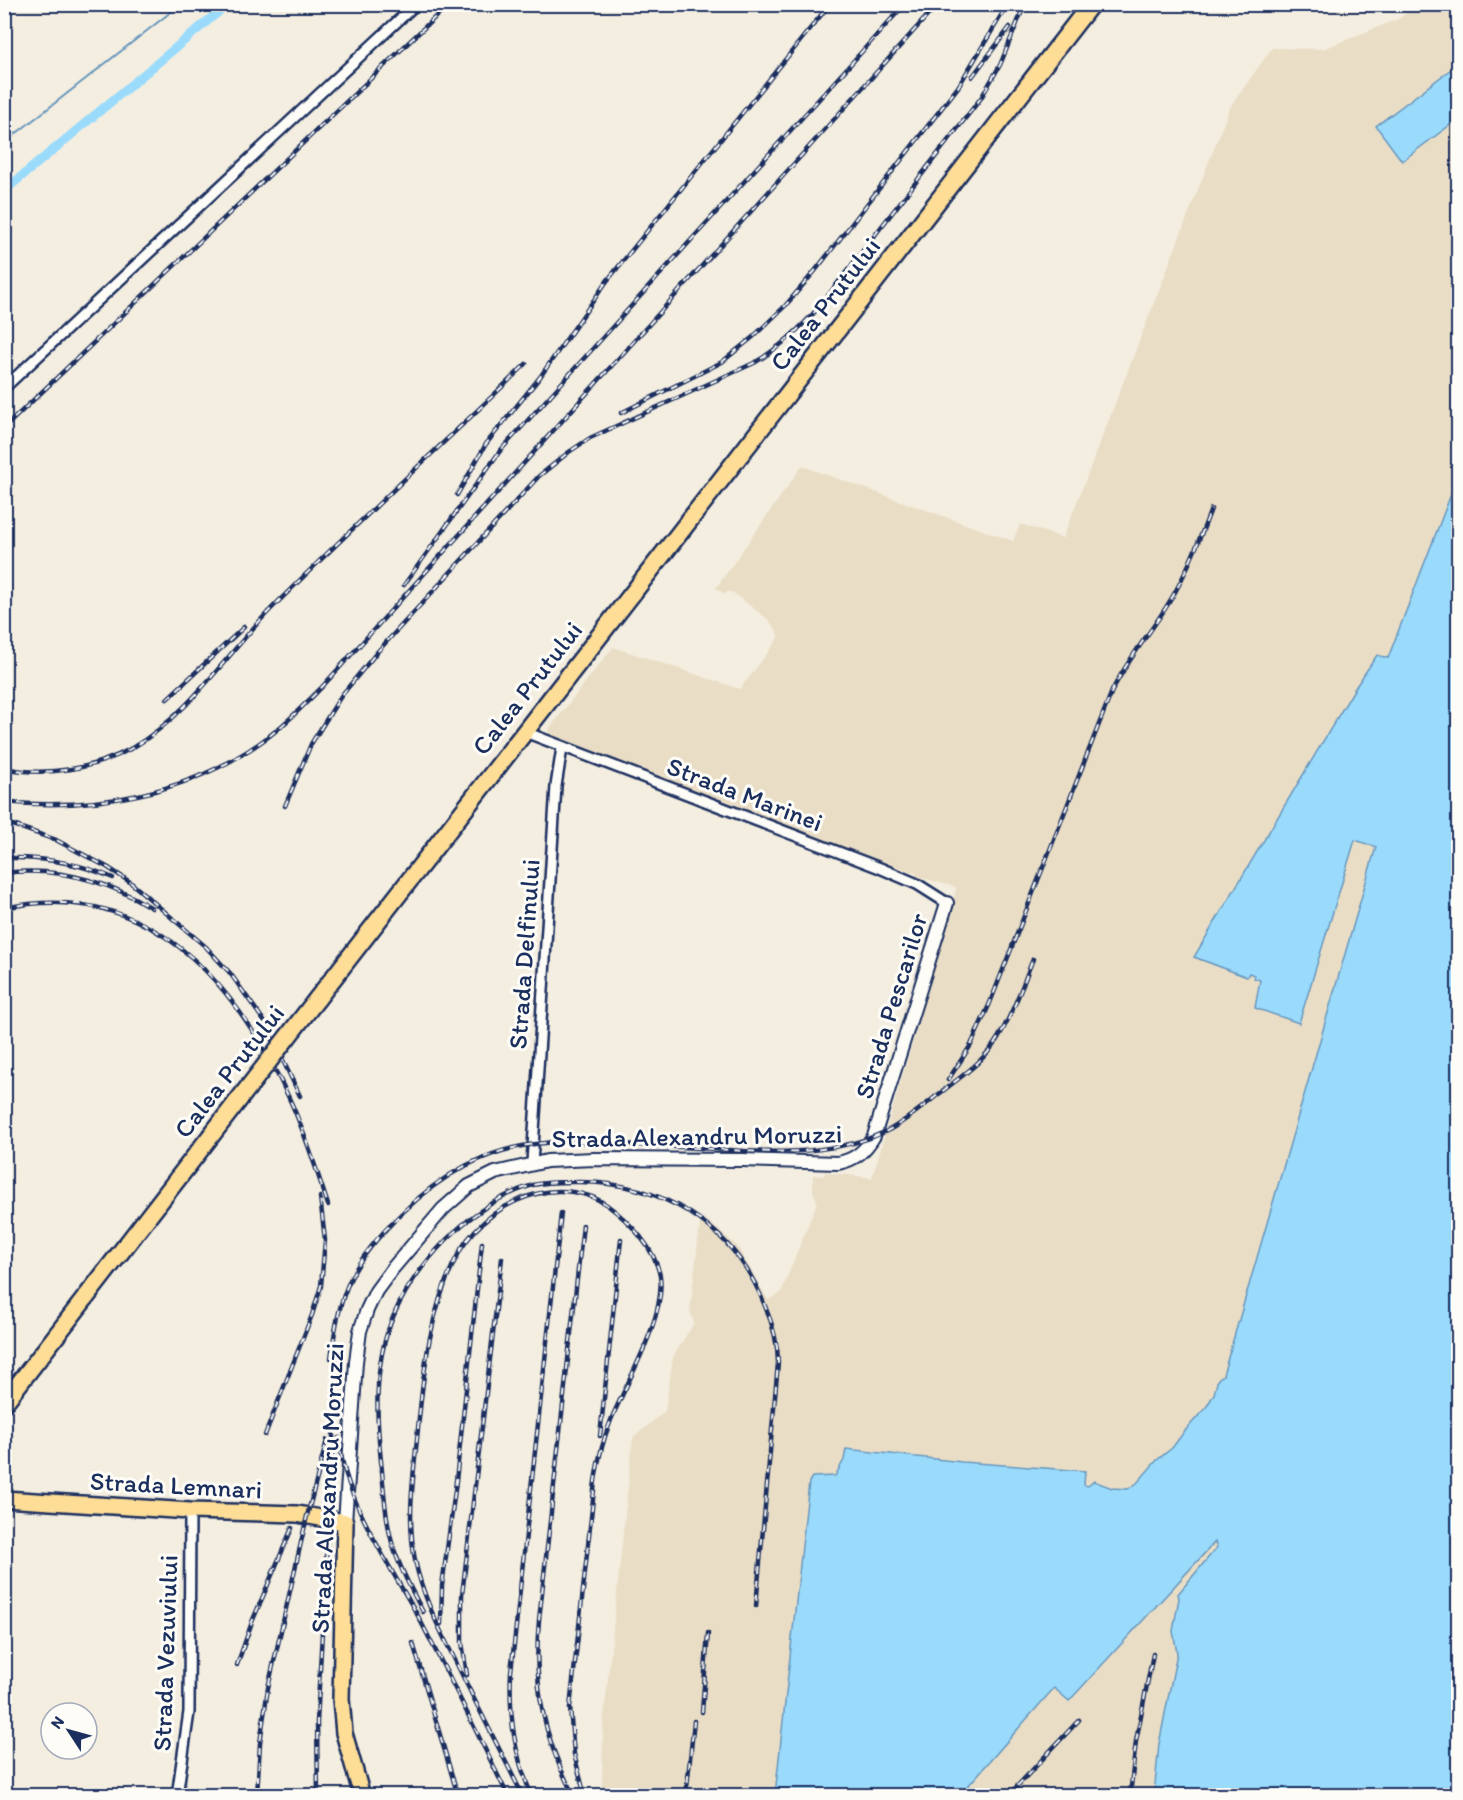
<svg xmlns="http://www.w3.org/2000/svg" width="1463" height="1800" font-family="Itim,sans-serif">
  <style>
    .built { fill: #e9ddc5 }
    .water { fill: #9adbfc; stroke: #6796bd; stroke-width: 1.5 }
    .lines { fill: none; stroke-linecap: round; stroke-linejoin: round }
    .stream { stroke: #6796bd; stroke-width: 2 }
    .canal { stroke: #9adbfc; stroke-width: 9 }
    .minor-casing { stroke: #1b2f5e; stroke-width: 14 }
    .tertiary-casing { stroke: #1b2f5e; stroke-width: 16 }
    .primary-casing { stroke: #1b2f5e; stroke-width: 20 }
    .trunk-casing { stroke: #1b2f5e; stroke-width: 21 }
    .minor { stroke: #fdfcf7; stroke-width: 9 }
    .tertiary { stroke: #fdfcf7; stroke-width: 12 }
    .primary { stroke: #fedd96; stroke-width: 15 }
    .trunk { stroke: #fedd96; stroke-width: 16 }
    .rail-casing { stroke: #1b2f5e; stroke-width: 4.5 }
    .rail { stroke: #fdfcf7; stroke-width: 2; stroke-dasharray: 7; stroke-linecap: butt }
    .trunk-bridge-casing { stroke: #1b2f5e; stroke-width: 21; stroke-linecap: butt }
    .trunk-bridge { stroke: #fedd96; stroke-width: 16 }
    .labels { text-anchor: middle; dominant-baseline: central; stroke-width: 6; stroke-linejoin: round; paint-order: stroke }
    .street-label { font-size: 26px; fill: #1b2f5e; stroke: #fdfcf7 }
  </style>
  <rect width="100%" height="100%" fill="#f4eee0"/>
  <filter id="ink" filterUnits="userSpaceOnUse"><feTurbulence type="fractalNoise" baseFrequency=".0167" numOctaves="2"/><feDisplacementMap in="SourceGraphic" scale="12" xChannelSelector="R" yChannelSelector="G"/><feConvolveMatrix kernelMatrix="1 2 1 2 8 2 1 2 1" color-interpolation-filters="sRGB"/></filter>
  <g filter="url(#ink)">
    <!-- built -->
    <path class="built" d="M1407 5H1458V702L1376 847 1223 1375 1218 1379 1214 1394 1207 1406 1184 1432 1172 1448 1157 1460 1137 1483 1128 1489 1213 1543 1218 1544 1179 1595 1173 1631 1177 1653 1159 1744 1154 1795H602L603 1726 633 1438 665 1411 673 1357 694 1323 690 1311 700 1224 704 1218 737 1246 768 1300 781 1293 817 1202 813 1191V1175L824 1176 825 1172 872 1178 951 913 956 887 915 876 916 873 853 853 549 737V729L613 647 740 689 775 643 778 637 777 631 769 620 732 592H728L724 594 716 588 802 466 1013 541 1020 524 1063 538 1230 107 1272 48 1323 49 1398 19 1411 10Z"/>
    <!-- water -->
    <g class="water">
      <path d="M1458 64V119L1402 161 1376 126Z"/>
      <path d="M1458 476V1795H1154L1159 1744 1177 1653 1173 1631 1179 1598 1178 1594 1217 1547 1215 1542 1069 1701 1054 1688 960 1795H775L809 1482 812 1477 835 1476 844 1460 846 1449 962 1462 1085 1471 1084 1485 1088 1486 1094 1481 1112 1488 1128 1489 1137 1483 1157 1460 1172 1448 1184 1432 1207 1406 1214 1394 1218 1379 1223 1375 1376 847 1355 840 1299 1023 1255 1008 1260 980 1254 978V975L1249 973 1247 977 1194 957 1355 688 1377 655 1388 658Z"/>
    </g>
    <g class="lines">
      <!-- stream -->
      <path class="stream" d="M4 143 181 4"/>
      <!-- canal -->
      <path class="canal" d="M4 191 228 4"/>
      <defs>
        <g id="minor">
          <path d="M4 388 416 4"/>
          <path d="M525 732 880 868 917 884 947 903"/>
          <path d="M532 1163 556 786 562 748"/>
          <path d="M177 1796 189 1712 190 1511"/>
        </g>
        <path id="tertiary" d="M345 1522 356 1362 360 1331 367 1310 376 1291 393 1268 443 1209 469 1186 495 1173 547 1161 594 1159 743 1160 838 1163C855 1160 865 1151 874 1136L947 903"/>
        <path id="primary" d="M4 1499 190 1511 297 1514 345 1522 341 1699 344 1733 362 1796"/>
        <g id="trunk">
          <path d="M317 999 1091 4"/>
          <path d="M4 1403 237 1102"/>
        </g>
      </defs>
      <!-- minor casing -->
      <use href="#minor" class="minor-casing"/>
      <!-- tertiary casing -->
      <use href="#tertiary" class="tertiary-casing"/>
      <!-- primary casing -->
      <use href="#primary" class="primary-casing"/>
      <!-- trunk casing -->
      <use href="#trunk" class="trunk-casing"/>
      <!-- minor -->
      <use href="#minor" class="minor"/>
      <!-- tertiary -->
      <use href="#tertiary" class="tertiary"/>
      <!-- primary -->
      <use href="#primary" class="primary"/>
      <!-- trunk -->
      <use href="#trunk" class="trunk"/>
      <defs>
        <g id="rail">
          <path d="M972 77 1010 27"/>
          <path d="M621 413 722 362 753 337 785 306 815 271 958 87 1008 4"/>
          <path d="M4 428 449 4"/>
          <path d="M457 495 486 444 540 377 607 281 830 4"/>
          <path d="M404 585 500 451 905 4"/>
          <path d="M167 699 244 627"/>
          <path d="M4 768C46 777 95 769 132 748 189 715 225 656 270 610 353 526 441 446 526 364"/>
          <path d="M4 802C93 811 188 794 261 742 284 726 303 706 322 687L938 4"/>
          <path d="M285 806 311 744 341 696 378 651 539 476 569 452 590 438 754 363C780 348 800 329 820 306L981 98 1000 65 1025 4"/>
          <path d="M4 822 56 840 107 867 130 882 206 947 230 973 264 1021 300 1096"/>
          <path d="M4 858C42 857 78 862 113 878"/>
          <path d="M4 873C57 867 108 881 152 908"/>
          <path d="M4 908C148 878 234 980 289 1098 305 1132 316 1169 328 1205"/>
          <path d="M948 1080 971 1045 990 1003 1112 691C1129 656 1155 628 1174 594 1189 567 1200 538 1211 509"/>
          <path d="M331 1358C340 1289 351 1263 401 1214 441 1175 486 1148 544 1143 569 1140 596 1143 621 1144 662 1146 703 1148 744 1151 791 1153 843 1152 887 1131 906 1121 922 1107 939 1094 960 1077 984 1062 998 1038 1013 1014 1022 986 1033 959"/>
          <path d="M265 1435 312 1315 321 1286 325 1240 320 1197"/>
          <path d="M600 1436 621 1239"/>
          <path d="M339 1438C342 1496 390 1566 418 1616 449 1676 479 1736 508 1796"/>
          <path d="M423 1612C412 1591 400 1569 393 1546 385 1519 384 1489 381 1461 371 1369 379 1309 446 1240 470 1216 499 1195 533 1185 546 1182 560 1182 573 1182 660 1180 734 1225 765 1306 773 1325 778 1343 778 1363L756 1606"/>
          <path d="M441 1624 442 1586 455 1490 482 1243"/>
          <path d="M413 1643 458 1796"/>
          <path d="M237 1665 252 1622 292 1528"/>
          <path d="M467 1675 462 1642V1595L502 1258"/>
          <path d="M702 1712 708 1633"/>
          <path d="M257 1796 260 1743 268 1688 307 1516 327 1440"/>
          <path d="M318 1796 317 1722 338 1347"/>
          <path d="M523 1796C500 1750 476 1704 454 1658 438 1626 422 1595 415 1560 407 1520 413 1479 417 1439 423 1376 429 1305 461 1249 478 1222 505 1202 536 1194 559 1188 587 1191 607 1205 629 1221 655 1248 660 1276 666 1317 627 1381 611 1420 603 1440 598 1460 595 1481L570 1708 574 1754 585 1796"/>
          <path d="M532 1796C514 1755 509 1716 511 1672L561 1213"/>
          <path d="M574 1796C543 1738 533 1686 539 1620L583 1225"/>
          <path d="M686 1796 694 1721"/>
          <path d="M1008 1796 1079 1720"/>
          <path d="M1130 1796 1136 1741 1153 1654"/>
        </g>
      </defs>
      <!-- rail casing -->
      <use href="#rail" class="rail-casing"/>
      <!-- rail -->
      <use href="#rail" class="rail"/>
      <defs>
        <path id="trunk-bridge" d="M237 1102 317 999"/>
      </defs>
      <!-- trunk-bridge casing -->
      <use href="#trunk-bridge" class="trunk-bridge-casing"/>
      <!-- trunk-bridge -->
      <use href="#trunk-bridge" class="trunk-bridge"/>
    </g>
  </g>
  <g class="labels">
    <!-- street labels -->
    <g class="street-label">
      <text transform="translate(825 304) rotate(-52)">Calea Prutului</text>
      <text transform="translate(527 688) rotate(-52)">Calea Prutului</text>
      <text transform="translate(745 794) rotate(21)">Strada Marinei</text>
      <text transform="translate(524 954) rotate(-86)">Strada Delfinului</text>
      <text transform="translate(891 1006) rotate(-73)">Strada Pescarilor</text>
      <text transform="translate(229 1071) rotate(-52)">Calea Prutului</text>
      <text transform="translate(697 1136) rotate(-1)">Strada Alexandru Moruzzi</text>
      <text transform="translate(176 1485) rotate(3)">Strada Lemnari</text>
      <text transform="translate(327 1488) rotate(-87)">Strada Alexandru Moruzzi</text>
      <text transform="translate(165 1653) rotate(-88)">Strada Vezuviului</text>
    </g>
  </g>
  <!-- margin -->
  <rect width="1463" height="1800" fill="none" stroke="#fdfcf7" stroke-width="24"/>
  <rect x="12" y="12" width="1439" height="1776" fill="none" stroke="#1b2f5e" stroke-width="2" filter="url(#ink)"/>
  <!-- north arrow -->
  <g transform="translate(69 1731) rotate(306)"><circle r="28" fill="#fdfcf7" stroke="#a3aaba" stroke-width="1.5"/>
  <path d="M0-4.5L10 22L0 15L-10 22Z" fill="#1b2f5e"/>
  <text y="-9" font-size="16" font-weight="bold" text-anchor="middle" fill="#1b2f5e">N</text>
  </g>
</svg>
